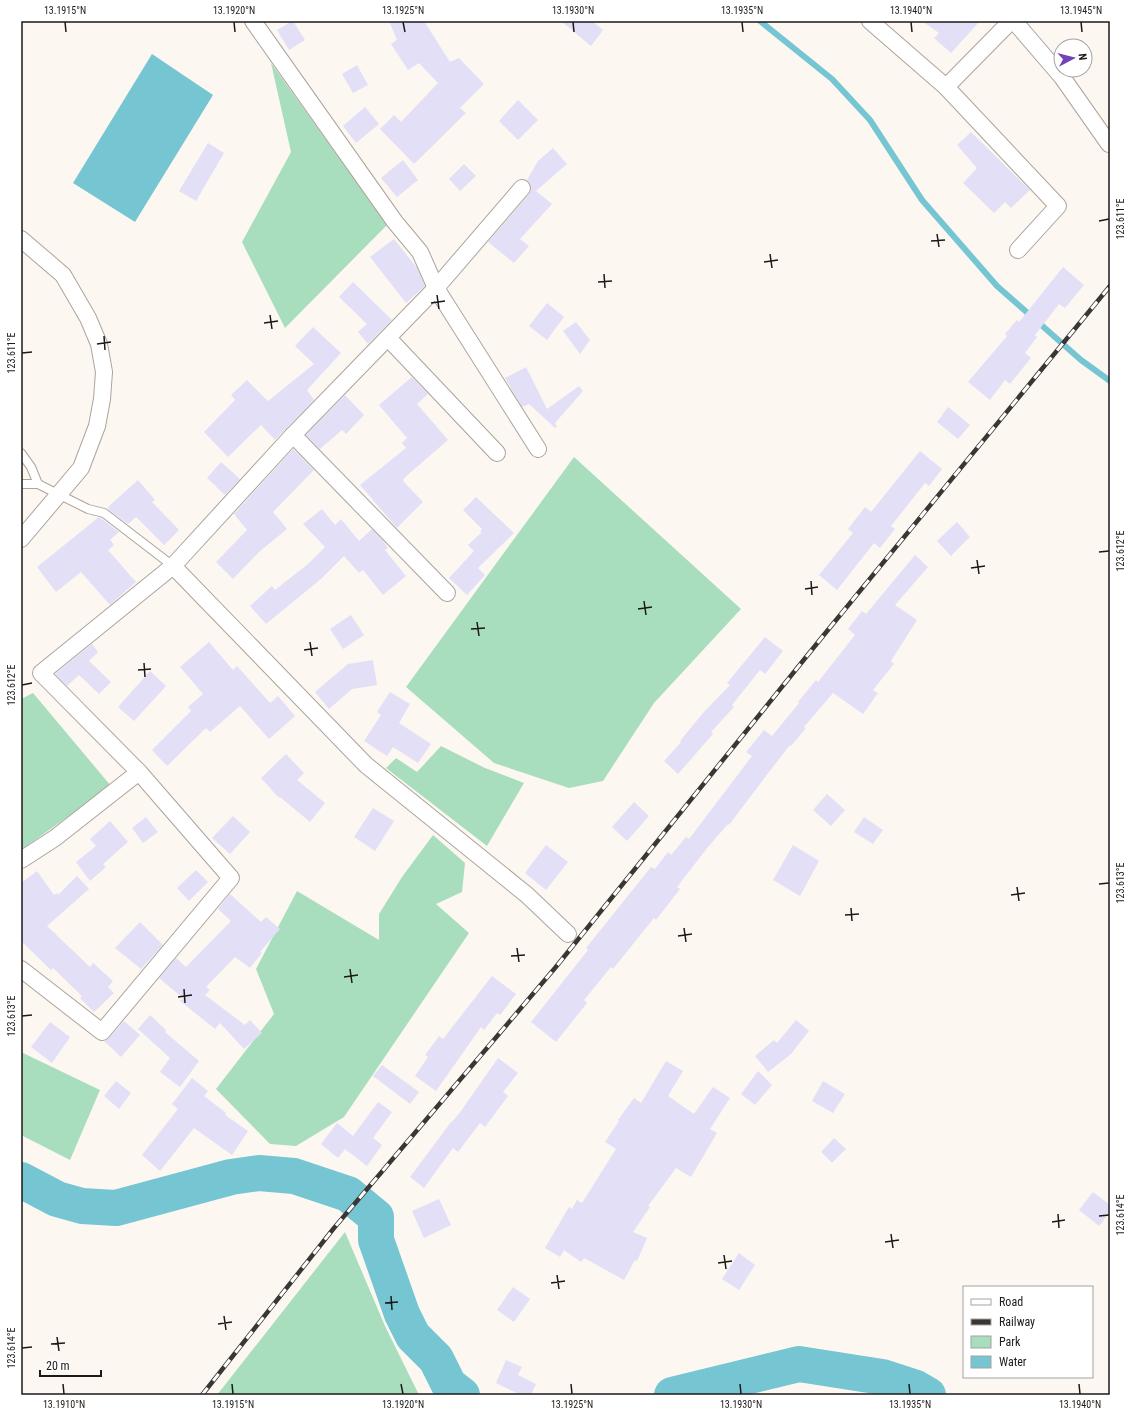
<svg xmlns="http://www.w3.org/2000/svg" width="1131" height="1416" font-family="'Roboto Condensed',sans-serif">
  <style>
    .green { fill: #a8debd }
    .water { fill: #75c6d2 }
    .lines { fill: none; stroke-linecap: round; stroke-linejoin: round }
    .stream { stroke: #75c6d2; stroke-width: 6 }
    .river { stroke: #75c6d2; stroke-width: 36 }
    .building { fill: #e3dff7 }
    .lane-casing { stroke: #aea39d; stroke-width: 10 }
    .street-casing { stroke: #aea39d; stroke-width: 18 }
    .lane { stroke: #fff; stroke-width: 8 }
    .street { stroke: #fff; stroke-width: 16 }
    .rail-casing { stroke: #3a3633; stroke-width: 4.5 }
    .rail { stroke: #fff; stroke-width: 3; stroke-dasharray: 9; stroke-linecap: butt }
    .ticks { fill: none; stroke: #1d1917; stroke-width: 1.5 }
    .neatline { fill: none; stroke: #1d1917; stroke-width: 1.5 }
    .ticks-label { font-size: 10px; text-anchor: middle; fill: #1d1917 }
  </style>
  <rect width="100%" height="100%" fill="#fdf7f2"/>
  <!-- green -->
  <g class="green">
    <path d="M271 63 387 225 285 328 242 242 291 152Z"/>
    <path d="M574 457 741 609 654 703 603 781 569 788 494 763 406 687Z"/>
    <path d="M33 693 111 786 21 850V699Z"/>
    <path d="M441 746 485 768 524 783 487 846 386 768 396 758 417 772Z"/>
    <path d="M433 835 465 863 462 892 436 904 469 933 344 1117 296 1146 270 1144 216 1089 274 1014 256 969 297 891 379 940V914L402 877Z"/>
    <path d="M21 1052 100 1090 70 1160 21 1135Z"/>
    <path d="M345 1232 385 1326 419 1395H217Z"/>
  </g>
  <!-- water -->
  <path class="water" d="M152 54 213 95 135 222 73 183Z"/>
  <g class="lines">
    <!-- stream -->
    <path class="stream" d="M760 21 832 79 870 120 922 200 997 286 1081 360 1110 381"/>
    <!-- river -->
    <g class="river">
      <path d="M21 1180 57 1199 82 1206 116 1208 231 1177 259 1173 294 1176 348 1194 376 1217V1240L402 1314 413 1336 436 1359 449 1385 462 1395"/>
      <path d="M672 1395 799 1364 882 1377 916 1388 928 1395"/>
    </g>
  </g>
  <!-- building -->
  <g class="building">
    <path d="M292 21H293L305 40 289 50 277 30Z"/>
    <path d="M389 21H424L450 62 459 58 484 84 460 108 466 113 414 164 380 129 394 115 401 122 438 83 419 63 408 70 391 44 397 40Z"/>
    <path d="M561 21H592L603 30 591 46Z"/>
    <path d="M922 21H980L951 53 934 38 939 33Z"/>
    <path d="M357 65 368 85 353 93 342 74Z"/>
    <path d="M518 100 538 120 518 140 499 121Z"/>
    <path d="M365 107 379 124 356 143 343 126Z"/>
    <path d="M971 132 1030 190 1011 208 1005 202 994 213 963 183 977 168 957 145Z"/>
    <path d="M208 143 224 153 196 201 179 191Z"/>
    <path d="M553 148 567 164 536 191 552 204 520 239 529 246 514 263 488 242 529 194 531 185 527 180 538 161Z"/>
    <path d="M403 160 418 180 397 197 381 178Z"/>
    <path d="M464 164 476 176 460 191 449 179Z"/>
    <path d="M394 239 417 268 425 286 406 303 370 257Z"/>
    <path d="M1063 267 1084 285 1065 308 1059 304 1035 335 1037 337 1025 353 1031 358 1010 384 1005 380 990 400 968 382 1007 336 1005 334 1017 320 1019 322Z"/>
    <path d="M353 282 392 320 368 344 358 332 367 324 339 297Z"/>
    <path d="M547 303 564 317 547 340 529 326Z"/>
    <path d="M576 322 590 340 580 354 563 331Z"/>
    <path d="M313 327 341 353 307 390 314 400 275 440 261 425 228 457 204 432 235 400 231 395 247 380 268 401 314 364 295 346Z"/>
    <path d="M526 367 547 409 579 386 583 391 555 423 557 427 555 428 529 404 522 407 505 378Z"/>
    <path d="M412 377 428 394 417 404 448 440 404 478 403 481 423 502 397 528 360 485 406 448 402 443 407 438 379 405Z"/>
    <path d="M345 395 364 415 346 434 342 430 320 449 306 435Z"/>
    <path d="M948 407 970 425 958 439 937 422Z"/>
    <path d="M293 449 314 470 273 512 287 529 259 552 233 579 216 562 247 530 234 514Z"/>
    <path d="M920 451 942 469 929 486 925 483 891 526 895 529 880 548 874 543 837 590 819 575 853 533 848 529 865 507 871 512Z"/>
    <path d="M221 462 240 479 225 495 207 478Z"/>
    <path d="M138 480 155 500 152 502 179 530 164 545 136 517 128 524 109 510 108 507Z"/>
    <path d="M476 497 514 533 478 568 485 575 467 595 449 578 474 551 468 545 482 532 480 531 482 529 463 510Z"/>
    <path d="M322 509 335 525 341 519 359 541 372 529 383 541 388 548 385 550 406 576 383 595 363 570 359 573 344 556 321 579 266 624 250 606 272 586 275 590 308 564 325 547 303 524Z"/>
    <path d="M99 517 119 532 110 540 114 545 108 550 136 582 110 605 81 572 56 592 37 567Z"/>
    <path d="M957 522 970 537 951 556 937 541Z"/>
    <path d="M915 555 928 567 895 605 917 620 891 661 894 664 873 690 878 693 863 714 833 693 804 727 806 728 791 746 790 745 769 772 729 825 728 824 708 847 677 887 680 889 656 920 654 918 613 969 611 967 584 1000 587 1003 556 1042 531 1022 588 950 586 948 651 867 655 869 668 852 671 855 686 837 689 839 752 756 746 752 764 730 772 736 799 703 798 702 816 680 818 682 855 635 848 629 862 611 866 614Z"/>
    <path d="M351 615 364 635 343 649 330 629Z"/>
    <path d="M765 637 783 651 765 674 760 670 732 705 734 707 711 732 713 734 678 774 664 761 681 742 680 741 703 713 730 685 727 683Z"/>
    <path d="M209 642 233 670 237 666 270 703 278 696 295 716 269 739 240 706 210 732 206 728 167 766 152 750 191 711 188 707 203 694 180 667Z"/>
    <path d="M92 644 98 652 89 661 111 682 99 694 79 675 67 686 55 674Z"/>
    <path d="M373 660 377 685 352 689 329 709 315 692 348 664Z"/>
    <path d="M150 671 166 686 134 721 118 707Z"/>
    <path d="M390 692 410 704 399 723 431 744 418 763 393 747 387 756 364 741 381 715 377 712Z"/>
    <path d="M286 754 304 773 297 780 325 803 310 822 280 797 279 798 261 778Z"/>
    <path d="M827 794 845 810 831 826 813 810Z"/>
    <path d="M634 802 649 816 627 841 612 827Z"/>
    <path d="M373 808 394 821 375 851 354 837Z"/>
    <path d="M233 816 250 832 230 854 212 838Z"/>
    <path d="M146 817 158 832 143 843 132 828Z"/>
    <path d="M864 817 883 830 873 844 854 832Z"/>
    <path d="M110 821 128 842 103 864 106 867 90 881 76 862 96 846 90 839Z"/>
    <path d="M546 845 568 862 546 890 525 873Z"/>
    <path d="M793 845 819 861 800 896 773 880Z"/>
    <path d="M196 870 208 882 189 901 177 888Z"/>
    <path d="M37 871 54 895 57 893 58 895 77 876 89 889 47 926 90 967 93 963 113 981 108 987 114 993 94 1012 80 998 82 996 53 968 51 970 21 941V883Z"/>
    <path d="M230 894 261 922 266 917 280 929 260 952 262 953 250 968 235 957 206 987 210 990 205 995 245 1025 250 1020 262 1033 244 1049 220 1023 215 1029 180 1001 183 998 159 978 176 958 186 967 231 921 218 909Z"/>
    <path d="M140 922 163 945 141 969 115 948Z"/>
    <path d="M492 976 516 994 500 1015 497 1013 484 1030 481 1027 436 1091 415 1076 428 1057 425 1055 439 1036 443 1039Z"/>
    <path d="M150 1015 166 1030 165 1032 199 1061 180 1087 160 1072 170 1058 138 1029Z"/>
    <path d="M796 1020 809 1031 791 1054 768 1072 755 1056 774 1040 777 1043Z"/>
    <path d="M124 1021 140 1035 121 1057 104 1041 109 1038Z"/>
    <path d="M50 1022 70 1037 52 1063 31 1047Z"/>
    <path d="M498 1058 518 1073 503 1092 508 1096 485 1127 480 1123 458 1152 453 1148 424 1188 410 1177 451 1122H452L461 1111Z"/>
    <path d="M666 1061 683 1071 668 1096 694 1114 713 1087 730 1098 710 1129 717 1133 691 1177 676 1168 648 1206 650 1207 633 1232 647 1238 637 1261 635 1260 624 1280 584 1258 581 1262 564 1250 560 1257 545 1248 569 1207 572 1209 577 1200 582 1203 616 1149 605 1142 619 1121 618 1120 634 1098 641 1103Z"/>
    <path d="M382 1065 419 1092 410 1104 373 1076Z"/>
    <path d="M758 1071 772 1085 755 1105 741 1094Z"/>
    <path d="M192 1078 208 1091 204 1096 226 1113 225 1115 248 1131 232 1155 194 1128 160 1171 142 1155 178 1109 172 1104Z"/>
    <path d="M116 1081 131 1093 119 1109 104 1096Z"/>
    <path d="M823 1081 845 1094 833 1113 812 1101Z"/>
    <path d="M378 1102 392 1112 373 1138 382 1145 367 1166 345 1149 338 1158 321 1144 337 1123 353 1136Z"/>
    <path d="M834 1138 846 1149 832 1163 821 1152Z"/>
    <path d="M1093 1192 1110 1205V1212L1099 1226 1079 1210Z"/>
    <path d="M439 1199 451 1225 424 1238 412 1211Z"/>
    <path d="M739 1253 755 1265 739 1290 722 1279Z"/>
    <path d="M513 1287 530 1299 514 1322 497 1310Z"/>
    <path d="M506 1360 522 1367 518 1375 536 1384 531 1395H521L496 1383Z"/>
  </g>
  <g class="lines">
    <defs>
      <g id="lane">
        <path d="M21 453 31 467 38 484 88 509 104 513 173 566"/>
        <path d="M21 484H38"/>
      </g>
      <g id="street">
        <path d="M253 21 395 222 420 252 436 288 538 449"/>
        <path d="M870 21 946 87 1058 206 1018 250"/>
        <path d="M1014 21 1062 77 1109 144"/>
        <path d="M946 87 1011 21"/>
        <path d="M21 239 63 275 88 318 99 344 104 372 102 399 97 426 81 468 21 539"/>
        <path d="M388 338 497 453"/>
        <path d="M293 435 447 593"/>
        <path d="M173 566 366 765 527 895 568 934"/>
        <path d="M21 860 55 838 139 772"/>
        <path d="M21 969 102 1032 231 878 139 772 41 673 173 566 293 435 436 288 522 188"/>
      </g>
    </defs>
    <!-- lane casing -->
    <use href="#lane" class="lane-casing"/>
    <!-- street casing -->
    <use href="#street" class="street-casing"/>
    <!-- lane -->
    <use href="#lane" class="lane"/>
    <!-- street -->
    <use href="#street" class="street"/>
    <defs>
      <path id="rail" d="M202 1395 334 1228 555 968 823 636 1110 286"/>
    </defs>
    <!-- rail casing -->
    <use href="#rail" class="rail-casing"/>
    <!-- rail -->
    <use href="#rail" class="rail"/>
  </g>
  <!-- ticks -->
  <path class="ticks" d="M65 22 66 32M234 22 235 32M403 22 405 32M573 22 574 32M742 22 743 32M911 22 912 32M1081 22 1082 32M1099 221 1109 219M937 234 939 247M931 241 945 240M770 254 772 268M764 262 778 260M604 274 605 288M598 282 612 281M437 295 439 309M431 303 445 301M270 315 272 329M264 323 278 321M104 336 105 350M97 344 111 342M22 353 32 352M1099 552 1109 551M977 560 979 574M971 568 985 566M811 581 812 595M805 589 818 587M644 601 646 615M638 609 652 607M477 622 479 636M471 629 485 628M310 642 312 656M304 650 318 648M144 663 145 677M138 670 151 669M22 685 32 683M1099 884 1109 883M1017 887 1019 901M1011 895 1025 893M851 908 852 921M845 915 859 914M684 928 686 942M678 936 692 934M517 948 519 962M511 956 525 955M350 969 352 983M344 977 358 975M184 989 185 1003M178 997 192 995M22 1016 32 1015M1058 1214 1059 1228M1099 1216 1109 1215M1052 1222 1065 1220M891 1234 893 1248M885 1242 899 1240M724 1255 726 1269M718 1263 732 1261M557 1275 559 1289M551 1283 565 1281M391 1296 392 1310M385 1303 398 1302M224 1316 226 1330M218 1324 232 1322M57 1337 59 1351M51 1344 65 1343M22 1348 32 1347M63 1384 64 1394M232 1384 233 1394M401 1384 403 1394M571 1384 572 1394M740 1384 741 1394M909 1384 910 1394M1079 1384 1080 1394"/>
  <!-- border -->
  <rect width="1131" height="1416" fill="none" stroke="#ffffff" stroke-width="44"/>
  <!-- legend -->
  <rect x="963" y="1286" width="130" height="92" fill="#ffffff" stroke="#a5a3a2"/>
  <rect x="971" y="1299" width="20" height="6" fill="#ffffff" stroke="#a5a3a2"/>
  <text x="999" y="1306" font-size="12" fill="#1d1917">Road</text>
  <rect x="971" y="1319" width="20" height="6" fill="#3a3633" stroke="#a5a3a2"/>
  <text x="999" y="1326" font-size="12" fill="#1d1917">Railway</text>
  <rect x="971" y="1336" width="20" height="12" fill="#a8debd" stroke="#a5a3a2"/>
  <text x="999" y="1346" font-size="12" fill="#1d1917">Park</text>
  <rect x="971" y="1356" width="20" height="12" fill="#75c6d2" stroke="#a5a3a2"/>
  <text x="999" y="1366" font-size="12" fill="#1d1917">Water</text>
  <!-- north arrow -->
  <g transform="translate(1073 58) rotate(83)"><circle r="19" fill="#ffffff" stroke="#a5a3a2"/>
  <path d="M0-3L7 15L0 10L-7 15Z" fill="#7342ba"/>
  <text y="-6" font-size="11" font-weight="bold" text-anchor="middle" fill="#1d1917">N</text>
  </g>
  <!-- scale -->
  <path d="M40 1370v6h61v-6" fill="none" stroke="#1d1917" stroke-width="2"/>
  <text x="46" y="1370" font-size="12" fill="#1d1917" stroke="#ffffff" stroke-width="3" paint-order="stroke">20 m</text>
  <rect x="22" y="22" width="1087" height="1372" class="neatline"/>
  <g class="ticks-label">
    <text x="65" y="14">13.1915°N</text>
    <text x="234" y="14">13.1920°N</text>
    <text x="403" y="14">13.1925°N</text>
    <text x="573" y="14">13.1930°N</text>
    <text x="742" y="14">13.1935°N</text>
    <text x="911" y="14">13.1940°N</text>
    <text x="1081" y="14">13.1945°N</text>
    <text transform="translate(1120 219) rotate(-90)" y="4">123.611°E</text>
    <text transform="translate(11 353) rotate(-90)" y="4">123.611°E</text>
    <text transform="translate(1120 551) rotate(-90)" y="4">123.612°E</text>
    <text transform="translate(11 685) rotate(-90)" y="4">123.612°E</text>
    <text transform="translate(1120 883) rotate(-90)" y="4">123.613°E</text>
    <text transform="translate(11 1016) rotate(-90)" y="4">123.613°E</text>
    <text transform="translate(1120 1215) rotate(-90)" y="4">123.614°E</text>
    <text transform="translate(11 1348) rotate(-90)" y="4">123.614°E</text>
    <text x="64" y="1408">13.1910°N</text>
    <text x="233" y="1408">13.1915°N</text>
    <text x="403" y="1408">13.1920°N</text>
    <text x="572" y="1408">13.1925°N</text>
    <text x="741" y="1408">13.1930°N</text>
    <text x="910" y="1408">13.1935°N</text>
    <text x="1080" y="1408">13.1940°N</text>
  </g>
</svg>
